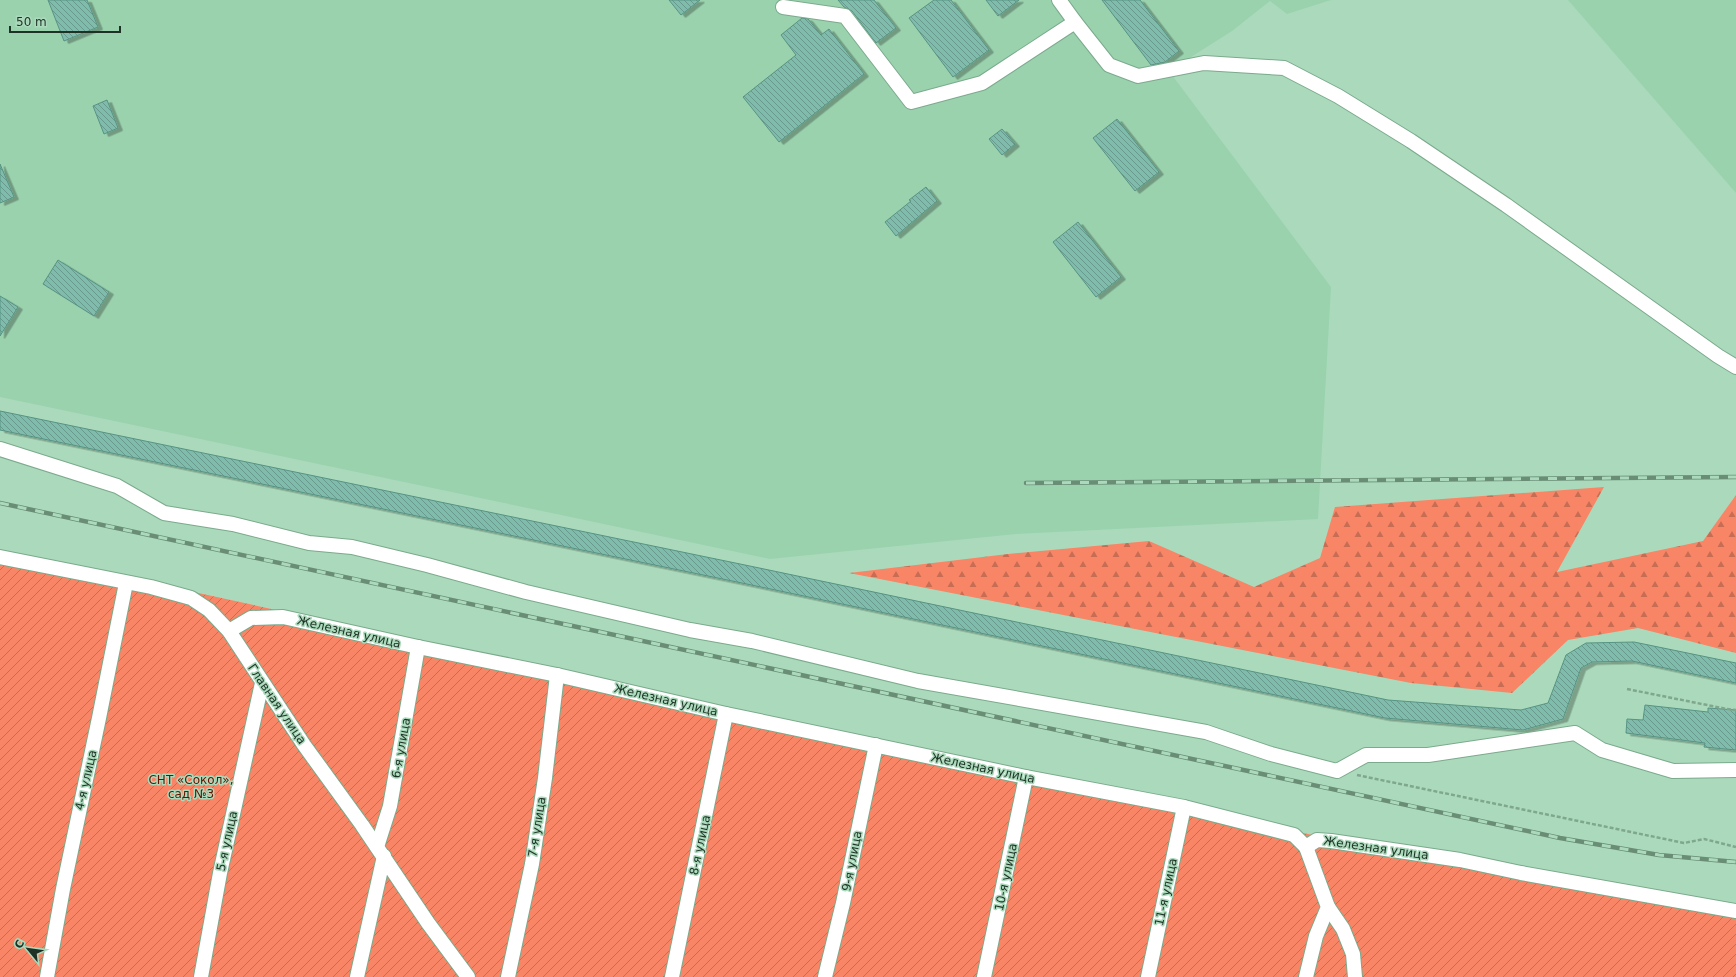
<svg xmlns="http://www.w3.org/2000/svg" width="1736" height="977" font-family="'DejaVu Sans',sans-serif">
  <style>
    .built { fill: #9ad2ae }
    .forest { fill: url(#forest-firs) }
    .garden { fill: url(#garden-furrows) }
    .building { fill: url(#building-back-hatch); stroke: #579384; filter: url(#shadow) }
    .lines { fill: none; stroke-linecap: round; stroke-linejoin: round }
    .minor-casing { stroke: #7baa8c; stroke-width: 16 }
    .path { stroke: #80a78e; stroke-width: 2.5; stroke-dasharray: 4 2; stroke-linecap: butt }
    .minor { stroke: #fff; stroke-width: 14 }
    .rail-casing { stroke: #6a8d76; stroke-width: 4.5 }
    .rail { stroke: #aadabb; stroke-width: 3; stroke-dasharray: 9; stroke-linecap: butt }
    .labels { text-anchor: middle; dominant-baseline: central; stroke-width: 3; stroke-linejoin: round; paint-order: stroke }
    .street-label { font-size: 12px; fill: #1e3125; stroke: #aadabb }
    .park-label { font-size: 12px; fill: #611400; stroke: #aadabb }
  </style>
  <defs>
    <pattern id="forest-firs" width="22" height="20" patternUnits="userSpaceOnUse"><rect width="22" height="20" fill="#f78566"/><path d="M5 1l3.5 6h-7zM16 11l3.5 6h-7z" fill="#c76d54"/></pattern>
    <pattern id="garden-furrows" width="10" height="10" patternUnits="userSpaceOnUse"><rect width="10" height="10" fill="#f78566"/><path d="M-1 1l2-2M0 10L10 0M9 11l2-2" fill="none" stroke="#c76d54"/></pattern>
    <pattern id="building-back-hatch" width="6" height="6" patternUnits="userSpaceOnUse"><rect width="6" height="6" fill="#80bcac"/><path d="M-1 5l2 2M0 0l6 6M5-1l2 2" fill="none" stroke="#68998c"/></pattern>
    <filter id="shadow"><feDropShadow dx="4.5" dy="2.5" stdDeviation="0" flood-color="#0004"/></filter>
  </defs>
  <rect width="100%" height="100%" fill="#aadabb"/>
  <!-- built -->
  <g class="built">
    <path d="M0 0H1331L1287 14 1270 1 1232 31 1169 71 1331 287 1318 519 1016 534 770 559 0 397Z"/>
    <path d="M1568 0H1736V193Z"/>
  </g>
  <!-- forest -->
  <path class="forest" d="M1604 487 1557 572 1703 541 1736 495V653L1638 628 1568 640 1512 693 1411 683 849 573 1008 554 1149 541 1254 587 1320 558 1335 507Z"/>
  <!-- garden -->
  <path class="garden" d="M0 550 1487 873 1736 906V977H0Z"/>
  <!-- building -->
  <g class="building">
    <path d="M48 0H87L98 27 64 41Z"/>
    <path d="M669 0H700L681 15Z"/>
    <path d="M838 0H874L896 28 876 43 852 11 844 7Z"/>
    <path d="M934 0H951L989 50 953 77 909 18Z"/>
    <path d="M986 0H1019L998 16Z"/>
    <path d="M1102 0H1140L1179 51 1165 62 1151 65Z"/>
    <path d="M802 18 808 19 821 35 829 29 864 74 779 142 743 97 796 55 781 35Z"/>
    <path d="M107 100 118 128 104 134 93 106Z"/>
    <path d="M1117 119 1159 172 1135 191 1093 138Z"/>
    <path d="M1002 129 1015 144 1002 155 989 139Z"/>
    <path d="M0 164 14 197 0 203Z"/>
    <path d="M926 187 937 201 896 236 885 222 911 201 909 200Z"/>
    <path d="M1078 222 1121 277 1096 297 1053 242Z"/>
    <path d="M58 260 109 292 94 316 43 284Z"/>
    <path d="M0 296 18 307 0 336Z"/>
    <path d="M0 411 745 565 1388 700 1521 710 1548 703 1566 655 1586 643 1634 642 1736 663V683L1632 661 1592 662 1581 668 1563 719 1523 730 1385 718 742 583 0 430Z"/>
    <path d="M1645 705 1708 712V708L1736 710V750L1704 747 1705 743 1626 733 1627 719 1643 720Z"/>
  </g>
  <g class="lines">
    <defs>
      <g id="minor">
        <path d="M1059 0 1075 22"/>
        <path d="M783 7 845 16 911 102 982 83 1075 22 1109 65 1138 76 1204 63 1284 68 1338 96 1411 141 1506 205 1718 356 1736 367"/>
        <path d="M0 449 117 486 164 513 233 524 309 543 352 547 427 565 526 592 690 630 752 641 918 681 1206 732 1271 754 1337 771 1366 755H1428L1575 733 1602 750 1673 771 1736 770"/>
        <path d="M0 557 151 587 191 598 209 610 229 631 304 745 362 825 428 923 468 977"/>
        <path d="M229 631 251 618 283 617 418 647 557 675 726 714 1026 777 1184 807 1294 835 1306 847 1317 840 1331 841 1460 860 1521 873 1736 911"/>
        <path d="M377 847 390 806 418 647"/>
        <path d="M1328 907 1343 929 1353 954 1355 977"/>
        <path d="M47 977 63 889 99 718 126 583"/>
        <path d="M201 977 220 873 262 683"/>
        <path d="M357 977 384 856"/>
        <path d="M508 977 532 864 545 778 557 675"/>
        <path d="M672 977 726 714"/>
        <path d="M825 977 843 903 876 745"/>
        <path d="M984 977 1026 777"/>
        <path d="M1148 977 1184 807"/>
        <path d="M1306 977 1316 936 1328 907 1306 847"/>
      </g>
    </defs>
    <!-- minor casing -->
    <use href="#minor" class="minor-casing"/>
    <!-- path -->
    <g class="path">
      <path d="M1627 689 1727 709 1736 710"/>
      <path d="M1357 775 1684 843 1704 839 1736 847"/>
    </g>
    <!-- minor -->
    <use href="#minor" class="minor"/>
    <defs>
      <g id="rail">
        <path d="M1026 483 1736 477"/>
        <path d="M0 503 1560 838 1659 855 1736 862"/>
      </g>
    </defs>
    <!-- rail casing -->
    <use href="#rail" class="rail-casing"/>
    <!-- rail -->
    <use href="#rail" class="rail"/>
  </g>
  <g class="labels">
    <!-- street labels -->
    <g class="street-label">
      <text transform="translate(349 632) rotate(13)">Железная улица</text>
      <text transform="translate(666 700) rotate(13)">Железная улица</text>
      <text transform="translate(277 704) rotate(56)">Главная улица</text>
      <text transform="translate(401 748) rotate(-80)">6-я улица</text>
      <text transform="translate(983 768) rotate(12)">Железная улица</text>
      <text transform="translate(86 780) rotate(-77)">4-я улица</text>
      <text transform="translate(537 827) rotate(-81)">7-я улица</text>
      <text transform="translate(227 841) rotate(-78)">5-я улица</text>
      <text transform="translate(700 845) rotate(-78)">8-я улица</text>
      <text transform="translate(1376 848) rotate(8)">Железная улица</text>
      <text transform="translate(852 861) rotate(-79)">9-я улица</text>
      <text transform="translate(1006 877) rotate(-78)">10-я улица</text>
      <text transform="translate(1166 892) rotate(-78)">11-я улица</text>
    </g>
    <!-- park labels -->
    <g class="park-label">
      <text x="191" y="780">СНТ «Сокол»,<tspan x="191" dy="14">сад №3</tspan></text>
    </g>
  </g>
  <!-- north arrow -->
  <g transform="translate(28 949) rotate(299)" stroke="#aadabb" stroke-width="3" paint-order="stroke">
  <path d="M0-3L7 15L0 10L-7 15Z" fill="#1e3125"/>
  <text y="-6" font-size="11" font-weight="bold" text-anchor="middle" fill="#1e3125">С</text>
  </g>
  <!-- scale -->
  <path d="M10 26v6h110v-6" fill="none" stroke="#1e3125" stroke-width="2"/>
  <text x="16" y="26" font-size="12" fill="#1e3125" stroke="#aadabb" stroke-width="3" paint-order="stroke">50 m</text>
</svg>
